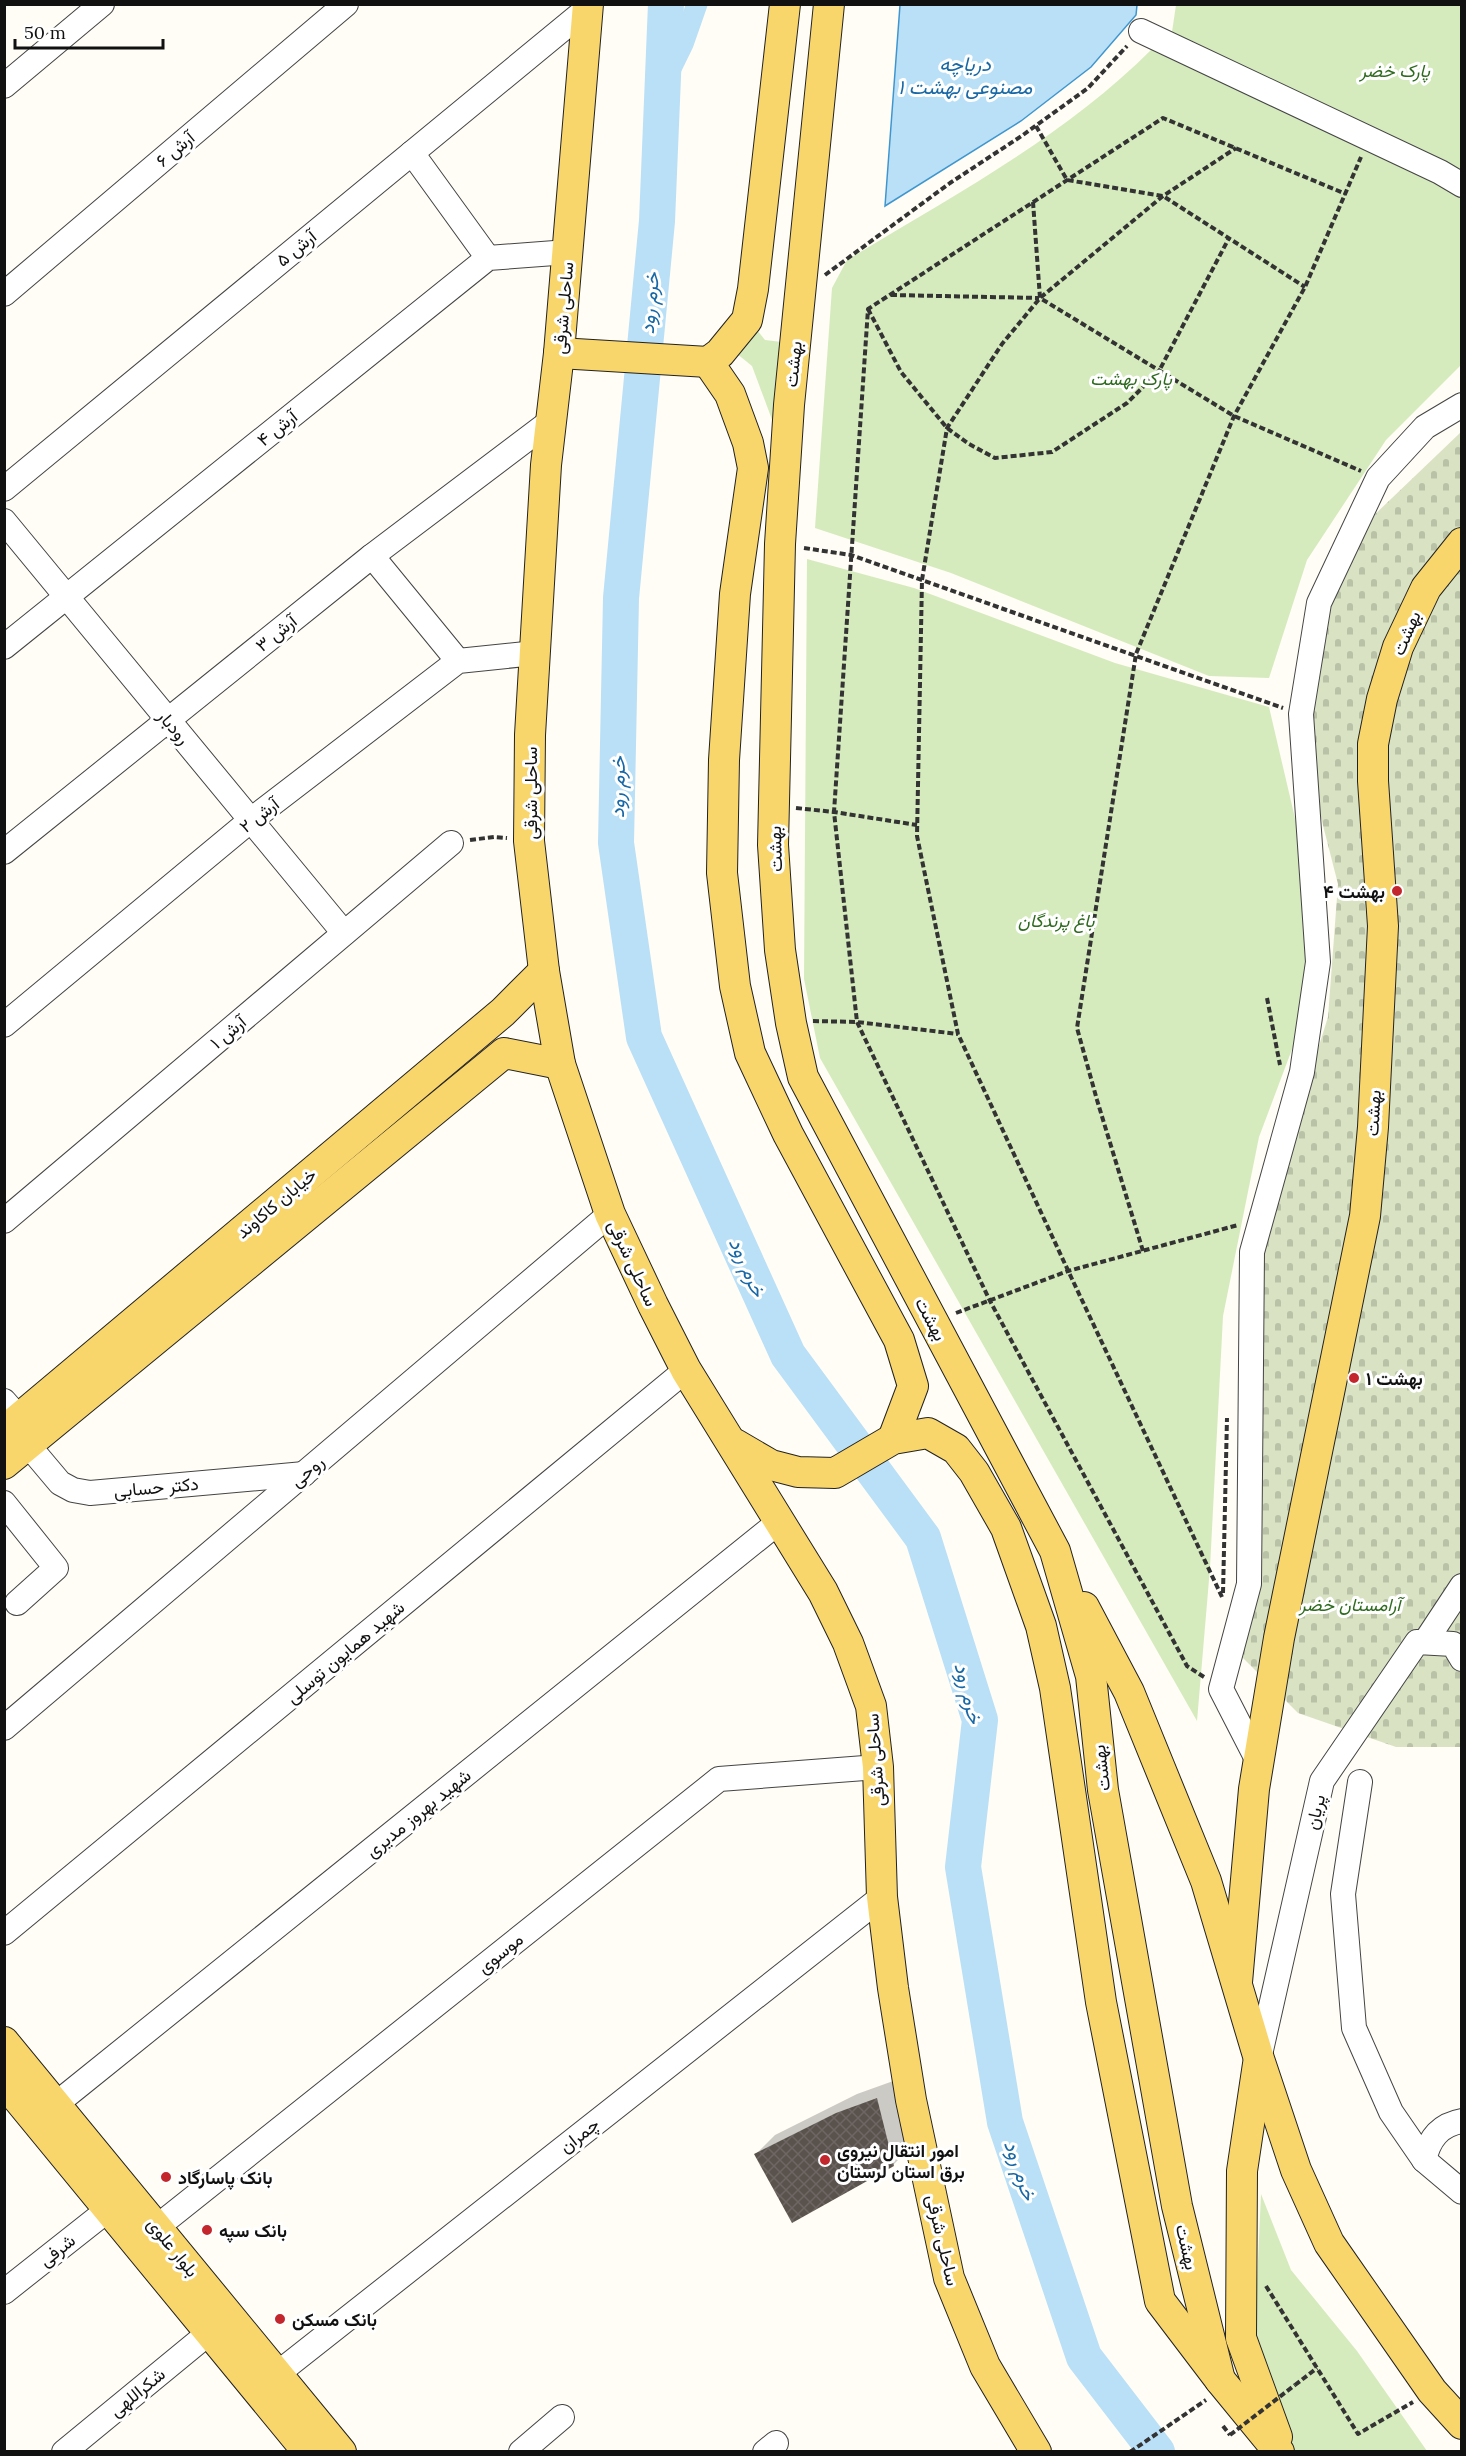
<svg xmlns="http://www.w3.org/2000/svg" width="1466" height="2456" font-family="Lora,Vazirmatn,serif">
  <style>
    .grass { fill: #d5ebbd }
    .cemetery { fill: url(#cemetery-stones) }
    .water { fill: #b9e0f7; stroke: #3f96cf; stroke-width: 1.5 }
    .shadow { fill: #0003 }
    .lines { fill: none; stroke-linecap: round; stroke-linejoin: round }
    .canal { stroke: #b9e0f7; stroke-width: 21 }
    .river { stroke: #b9e0f7; stroke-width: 36 }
    .building { fill: url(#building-cross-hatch) }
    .minor-casing { stroke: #444; stroke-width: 26 }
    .major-casing { stroke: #222; stroke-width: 32 }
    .path { stroke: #333; stroke-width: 4; stroke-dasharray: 6 3; stroke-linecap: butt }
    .minor { stroke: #fff; stroke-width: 24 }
    .major { stroke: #f9d66b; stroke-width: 30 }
    .path-bridge { stroke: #333; stroke-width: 4; stroke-dasharray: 6 3; stroke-linecap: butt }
    .poi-dot { fill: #c4262e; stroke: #fff; stroke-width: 2 }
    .labels { text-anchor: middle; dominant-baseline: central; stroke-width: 6; stroke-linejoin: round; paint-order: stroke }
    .park-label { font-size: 18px; font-style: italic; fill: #2f6b1f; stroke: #fff }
    .street-label { font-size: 18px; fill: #111; stroke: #fff }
    .poi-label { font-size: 18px; font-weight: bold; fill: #111; stroke: #fff; text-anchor: start }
    .water-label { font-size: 20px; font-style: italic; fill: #1768a6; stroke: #fff }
  </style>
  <defs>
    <pattern id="cemetery-stones" width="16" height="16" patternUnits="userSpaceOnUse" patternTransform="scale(1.5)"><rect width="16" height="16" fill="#d9e3c4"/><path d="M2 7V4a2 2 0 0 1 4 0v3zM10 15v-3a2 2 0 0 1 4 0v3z" fill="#b9c2a7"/></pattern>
    <pattern id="building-cross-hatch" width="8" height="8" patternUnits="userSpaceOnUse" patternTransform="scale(1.5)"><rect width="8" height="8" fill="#5a524d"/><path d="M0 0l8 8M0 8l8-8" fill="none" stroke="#6d6662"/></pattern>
  </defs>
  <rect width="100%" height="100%" fill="#fffdf5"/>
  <!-- grass -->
  <g class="grass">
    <path d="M1176 5H1461V174L1288 98 1172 32Z"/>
    <path d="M1152 49 1461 191V365L1386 440 1307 560 1269 678 1209 676 951 573 815 528 832 288 847 260C953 196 1064 137 1152 49Z"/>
    <path d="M757 330 765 340 782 342 774 425 752 366 731 349Z"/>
    <path d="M807 559 914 588 1115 663 1269 707 1308 874 1303 1020 1259 1137 1223 1316 1210 1568 1197 1721 820 1058 804 979Z"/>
    <path d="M1261 2194 1291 2270 1357 2351 1427 2451H1295L1289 2442 1255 2329Z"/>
  </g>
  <!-- cemetery -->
  <path class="cemetery" d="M1461 432V1747H1396L1298 1713 1235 1650 1264 1222 1328 1017 1338 884 1294 712 1346 542Z"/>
  <!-- water -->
  <path class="water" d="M900 5V4L1137 5 1136 15 1091 67 1021 121 885 206Z"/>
  <!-- shadow -->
  <path class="shadow" d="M896 2080 913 2145 893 2165 755 2155 775 2135 857 2094Z"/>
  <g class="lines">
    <!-- canal -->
    <path class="canal" d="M663 85 683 44 697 4"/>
    <!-- river -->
    <path class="river" d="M666 4 657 221 621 598 616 843 644 1037 788 1355 923 1538 980 1720 963 1867 1005 2122 1084 2357 1157 2452"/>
  </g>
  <!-- building -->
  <path class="building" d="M877 2098 894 2166 792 2223 754 2154 836 2113Z"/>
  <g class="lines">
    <defs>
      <g id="minor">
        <path d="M1141 31 1440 172 1462 185"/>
        <path d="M4 86 102 4"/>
        <path d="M412 153 488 258"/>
        <path d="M4 294 346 4"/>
        <path d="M4 489 588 8"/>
        <path d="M4 521 344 933"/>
        <path d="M372 556 458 661"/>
        <path d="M4 647 488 258 568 252"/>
        <path d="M4 852 372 556 552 420"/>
        <path d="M4 1025 251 820 458 661 535 653"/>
        <path d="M4 1221 451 843"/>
        <path d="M4 1401 19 1418 28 1445 60 1483 73 1490 90 1493 304 1474"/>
        <path d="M4 1503 56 1568 17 1603"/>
        <path d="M1425 1642 1462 1586"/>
        <path d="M4 1728 610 1214"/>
        <path d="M1258 1761 1221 1689 1249 1584 1252 1252 1302 1072 1318 962 1301 714 1319 603 1378 478 1425 427 1462 405"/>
        <path d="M1360 1782 1343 1894 1354 2028 1391 2112 1424 2160 1462 2192"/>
        <path d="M4 1933 686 1370"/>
        <path d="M1259 2059 1322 1781 1417 1642 1453 1644 1462 1659"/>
        <path d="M56 2104 780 1521"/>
        <path d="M1424 2160C1429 2139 1439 2125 1462 2121"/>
        <path d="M157 2227 719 1779 878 1767"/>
        <path d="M4 2292 109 2209"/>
        <path d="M277 2374 882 1897"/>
        <path d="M64 2452 210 2332"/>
        <path d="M521 2452 562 2417"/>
        <path d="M765 2452 776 2443"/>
      </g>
      <g id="major">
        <path d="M588 4 559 353 546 465 530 735 529 841 544 971 560 1064 610 1214 653 1305 686 1370 823 1592 848 1643 871 1706 878 1767 882 1897 893 1988 911 2100 949 2278 985 2366 1036 2452"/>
        <path d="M829 4 789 405 780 544 773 845 780 950 791 1023 803 1077 1055 1551 1091 1676 1103 1790 1177 2206 1220 2380"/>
        <path d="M559 353 708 362"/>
        <path d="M708 362 730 394 748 443 753 468 735 594 724 760 722 873 735 986 750 1053 788 1134 899 1340 913 1386 893 1439"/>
        <path d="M708 362 720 353 747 320 753 289 785 4"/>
        <path d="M4 1431 503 1012 544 971"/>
        <path d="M735 1444 771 1465 798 1472 835 1473 893 1439 928 1433 956 1449 974 1472 1006 1528 1041 1626 1055 1688 1101 2002 1160 2301 1220 2380 1279 2452"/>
        <path d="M4 1464 504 1053 560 1064"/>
        <path d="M1084 1607 1129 1692 1206 1881 1259 2059 1296 2170 1329 2243 1432 2391 1462 2424"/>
        <path d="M1237 1982 1254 1789 1279 1638 1365 1216 1373 1127 1383 926 1373 781V744L1382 699 1398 647 1426 588 1462 543"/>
        <path d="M4 2042 341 2452"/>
        <path d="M1258 2064 1242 2171 1241 2338 1277 2437"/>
        <path d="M4 2082 308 2452"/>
      </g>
    </defs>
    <!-- minor casing -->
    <use href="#minor" class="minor-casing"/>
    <!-- major casing -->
    <use href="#major" class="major-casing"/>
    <!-- path -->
    <g class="path">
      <path d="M1036 126 1067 180 1163 196 1305 287"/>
      <path d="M1033 202 1040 298 1234 416 1361 471"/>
      <path d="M825 275 950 183 1023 135 1088 88 1127 46"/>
      <path d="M891 295 1039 298"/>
      <path d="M868 309 901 372 947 428 969 444 995 458 1052 452 1127 403 1159 371 1229 238"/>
      <path d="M804 548 851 555 1283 708"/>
      <path d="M796 808 834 812 917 825"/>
      <path d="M470 840 494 837 507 838"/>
      <path d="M1267 998 1280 1065"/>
      <path d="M813 1021 857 1022 958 1034"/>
      <path d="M1143 1251 1097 1100 1077 1028 1136 654 1234 416 1305 287 1361 157"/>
      <path d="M956 1313 1068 1271 1238 1225"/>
      <path d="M1223 1593 1227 1418"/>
      <path d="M1222 1597 1072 1279 958 1034 917 836 922 580 947 428 1002 344 1040 298 1163 196 1236 148"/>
      <path d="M1204 1677 1187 1666 990 1301 857 1022 834 812 868 309 1163 118 1346 194"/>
      <path d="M1266 2286 1358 2434 1413 2402"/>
      <path d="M1295 2385 1317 2368"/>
      <path d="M1223 2426 1230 2435"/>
      <path d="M1130 2452 1206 2400"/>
    </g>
    <!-- minor -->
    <use href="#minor" class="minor"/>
    <!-- major -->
    <use href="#major" class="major"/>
    <!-- path-bridge -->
    <path class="path-bridge" d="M1230 2435 1295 2385"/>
  </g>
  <!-- markers -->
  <g class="poi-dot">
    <circle cx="1397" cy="891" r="6"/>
    <circle cx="1354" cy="1378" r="6"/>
    <circle cx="825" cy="2160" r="6"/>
    <circle cx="166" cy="2177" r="6"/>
    <circle cx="207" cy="2230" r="6"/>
    <circle cx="280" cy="2319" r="6"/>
  </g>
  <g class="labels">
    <!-- park labels -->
    <g class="park-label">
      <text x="1395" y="70">پارک خضر</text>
      <text x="1131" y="378">پارک بهشت</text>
      <text x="1056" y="920">باغ پرندگان</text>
      <text x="1350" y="1604">آرامستان خضر</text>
    </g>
    <!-- street labels -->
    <g class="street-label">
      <text transform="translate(175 149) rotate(-40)">آرش ۶</text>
      <text transform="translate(296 248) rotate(-39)">آرش ۵</text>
      <text transform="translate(563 308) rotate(-85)">ساحلی شرقی</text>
      <text transform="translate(793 364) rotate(-84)">بهشت</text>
      <text transform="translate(277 428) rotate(-39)">آرش ۴</text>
      <text transform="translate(276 633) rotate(-39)">آرش ۳</text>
      <text transform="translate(1406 633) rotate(-67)">بهشت</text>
      <text transform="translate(174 727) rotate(50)">رودبار</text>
      <text transform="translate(530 793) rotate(-90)">ساحلی شرقی</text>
      <text transform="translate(259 815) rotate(-38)">آرش ۲</text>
      <text transform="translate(775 849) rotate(-92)">بهشت</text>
      <text transform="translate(228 1032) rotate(-40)">آرش ۱</text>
      <text transform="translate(1373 1113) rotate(-87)">بهشت</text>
      <text transform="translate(276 1203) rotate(-40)">خیابان کاکاوند</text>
      <text transform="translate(633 1263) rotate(65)">ساحلی شرقی</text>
      <text transform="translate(931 1319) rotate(62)">بهشت</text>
      <text transform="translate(307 1471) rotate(-40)">روحی</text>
      <text transform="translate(156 1487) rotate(-5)">دکتر حسابی</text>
      <text transform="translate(345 1652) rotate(-40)">شهید همایون توسلی</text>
      <text transform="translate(875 1760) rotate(-94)">ساحلی شرقی</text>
      <text transform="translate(1101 1768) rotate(-97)">بهشت</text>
      <text transform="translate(1315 1812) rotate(-77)">پریان</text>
      <text transform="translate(418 1813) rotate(-39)">شهید بهروز مدیری</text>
      <text transform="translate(500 1953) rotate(-39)">موسوی</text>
      <text transform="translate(579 2135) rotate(-38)">چمران</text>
      <text transform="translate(943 2240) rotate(77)">ساحلی شرقی</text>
      <text transform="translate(173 2247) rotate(51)">بلوار علوی</text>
      <text transform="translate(1187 2247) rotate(77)">بهشت</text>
      <text transform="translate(57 2250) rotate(-38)">شرفی</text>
      <text transform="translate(137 2392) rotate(-39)">شکراللهی</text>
    </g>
    <!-- poi labels -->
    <g class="poi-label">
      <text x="1385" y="891" text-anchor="end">بهشت ۴</text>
      <text x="1366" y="1378">بهشت ۱</text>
      <text x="837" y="2150">امور انتقال نیروی<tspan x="837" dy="21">برق استان لرستان</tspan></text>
      <text x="178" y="2177">بانک پاسارگاد</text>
      <text x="219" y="2230">بانک سپه</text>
      <text x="292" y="2319">بانک مسکن</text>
    </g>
    <!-- water labels -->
    <g class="water-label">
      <text x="965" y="63">دریاچه<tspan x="965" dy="23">مصنوعی بهشت ۱</tspan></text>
      <text transform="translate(649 303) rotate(-85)">خرم رود</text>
      <text transform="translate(617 787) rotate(-89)">خرم رود</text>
      <text transform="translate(748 1267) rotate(66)">خرم رود</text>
      <text transform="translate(969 1693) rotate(76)">خرم رود</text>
      <text transform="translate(1021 2170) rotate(71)">خرم رود</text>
    </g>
  </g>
  <!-- border -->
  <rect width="1466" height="2456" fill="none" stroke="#111111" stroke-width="12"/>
  <!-- scale -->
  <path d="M15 39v9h148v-9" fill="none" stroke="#111111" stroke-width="3"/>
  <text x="24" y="39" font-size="18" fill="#111111" stroke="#ffffff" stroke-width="4.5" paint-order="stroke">50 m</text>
</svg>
